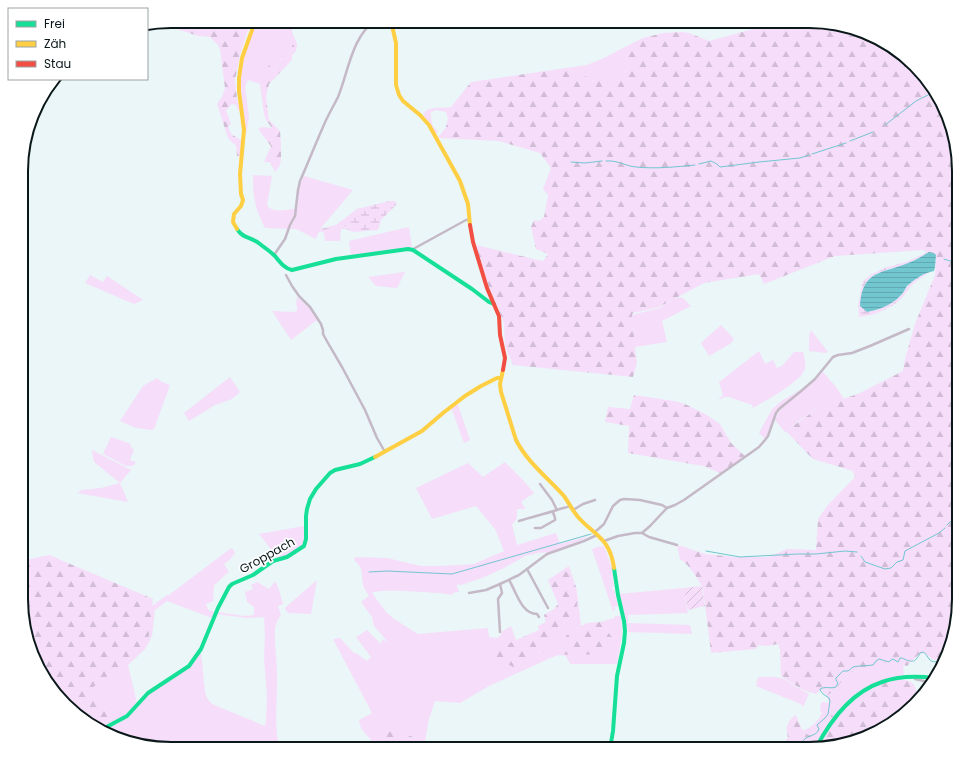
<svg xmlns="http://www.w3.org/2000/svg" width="980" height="770" font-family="Poppins,sans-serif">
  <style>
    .grass { fill: #f6ddfa }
    .forest { fill: url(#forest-firs) }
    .wetland { fill: url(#wetland-marsh) }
    .garden { fill: url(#garden-furrows) }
    .water { fill: url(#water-rules) }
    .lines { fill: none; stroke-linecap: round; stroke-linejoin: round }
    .stream { stroke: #72c6d0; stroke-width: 1 }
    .street { stroke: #c5b9c7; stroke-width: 2.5 }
    .fast { stroke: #16e098; stroke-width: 4 }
    .slow { stroke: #ffcf43; stroke-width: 4 }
    .jam { stroke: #f24e42; stroke-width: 4 }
    .labels { text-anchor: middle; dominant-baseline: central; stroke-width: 3.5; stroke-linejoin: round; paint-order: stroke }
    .street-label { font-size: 12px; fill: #0a1819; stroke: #fff }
    .rim { fill: none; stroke: #0a1819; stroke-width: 2 }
  </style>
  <defs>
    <pattern id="forest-firs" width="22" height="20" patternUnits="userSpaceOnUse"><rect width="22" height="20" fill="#f6ddfa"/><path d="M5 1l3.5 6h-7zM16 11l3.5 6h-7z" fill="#d2bdd6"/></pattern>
    <pattern id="wetland-marsh" width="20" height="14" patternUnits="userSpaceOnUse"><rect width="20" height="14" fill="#f6ddfa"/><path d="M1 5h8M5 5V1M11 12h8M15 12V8" fill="none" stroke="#d2bdd6"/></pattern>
    <pattern id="garden-furrows" width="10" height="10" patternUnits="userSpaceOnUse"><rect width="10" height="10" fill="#f6ddfa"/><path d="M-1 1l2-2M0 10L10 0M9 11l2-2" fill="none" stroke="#d2bdd6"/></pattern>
    <pattern id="water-rules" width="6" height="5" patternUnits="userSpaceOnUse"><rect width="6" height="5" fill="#72c6d0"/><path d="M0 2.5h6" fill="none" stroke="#61a9b2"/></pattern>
  </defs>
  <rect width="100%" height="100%" fill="#eaf6f7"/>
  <!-- grass -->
  <g class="grass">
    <path d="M255 21H290L287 29V36L294 44 293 50 288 55 283 56 272 73 269 66 260 84 248 80 245 87 249 117 246 135 240 82 242 62Z"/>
    <path d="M621 49 630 65 622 75 591 81 576 68 573 67 587 65 604 58Z"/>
    <path d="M451 107 448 119 446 112 436 110 431 112C431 120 431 127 438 131L436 134 429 122 423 115C427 105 442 109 451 107Z"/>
    <path d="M253 175 272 176 267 205C272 214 287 209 295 209V215L288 229 265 228C255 208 253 198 253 175Z"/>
    <path d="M304 176 353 190 320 229 324 230 349 225 350 229H341L340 241H325L324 233 319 231 316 239 296 229H290C292 224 295 219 296 214 299 202 297 188 304 176Z"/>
    <path d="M409 227 412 248 351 255 349 241Z"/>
    <path d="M405 272 397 288 376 286 368 277Z"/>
    <path d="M90 275 103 282 107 276 143 300 134 304 85 283Z"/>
    <path d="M297 297 308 307 317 320 291 340 272 311 294 312 297 311V306L296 305Z"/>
    <path d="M680 297 683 298 691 306 662 321 667 342 635 347 632 315 659 308 674 299Z"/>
    <path d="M721 325 734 339 730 344 709 356 701 343Z"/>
    <path d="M811 330 828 352 826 353 809 351V336Z"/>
    <path d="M759 351 765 364 773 360 777 368 782 366 794 352H803C804 357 806 363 805 368 803 381 765 401 753 408L752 405 729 397H725L718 400 723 395 719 382Z"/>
    <path d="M823 372 836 387 844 399 818 408 797 422 785 432 775 420C780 405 796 397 807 387 813 383 818 377 823 372Z"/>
    <path d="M230 377 240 392 232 399 215 405 189 421 184 413Z"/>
    <path d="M157 378 162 382 170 385 154 429 152 430 136 428 120 421 143 386Z"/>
    <path d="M807 386 777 411 765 439 759 433 772 409 783 400Z"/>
    <path d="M457 402 470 440 464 443 451 407Z"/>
    <path d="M111 437 131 444V447L134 450 130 460 136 462 133 466H126L103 454Z"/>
    <path d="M92 450 127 468 131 469V470L120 483 128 502 77 493 82 490 101 488 120 483 94 462Z"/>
    <path d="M505 462 521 478 534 493 521 502 526 509H517C517 516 518 520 512 524L517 545 556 533 560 544 588 536 582 540 549 552 538 553 525 556 504 568 482 578 461 585 457 584V588L459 590V592L453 593V595C441 593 381 588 372 593L386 612 394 619 418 634 488 628 489 637 497 638 501 635V632L511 626 516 640 500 648 515 668 533 655 544 652 556 631 576 611 578 599 581 626 572 631 612 637 600 622 615 618V616H621L622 635 617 664H570L566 656 560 655 555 656 489 686 460 703 435 701 429 719 425 741 393 730 370 739 361 728 359 720 372 713 333 639 340 638 355 654 356 653 367 661 371 657 356 637 367 630 381 644 382 640 387 641 374 626 372 617 361 602 369 596C367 592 363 588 363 584 361 573 364 568 354 560L355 557 387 558 421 566H436L461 565 474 564 504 551 495 529 476 506 432 519 416 488 468 463 483 477Z"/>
    <path d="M304 526 305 536 303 545 286 556 278 558 259 534Z"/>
    <path d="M604 546 612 568 614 587H612V589H614L618 606 614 607 615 610 613 611 592 549 598 547Z"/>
    <path d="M232 548 235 553 231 558V559L224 564 229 572C224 575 220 581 214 585L213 601 206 604 208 610 215 612 212 618 167 601 155 610 152 636 145 649 128 665 137 703C127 714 119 720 106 726L112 722 92 688 130 659 149 636 152 606 167 595H169L230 549Z"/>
    <path d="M317 580 311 614 289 613 287 612 285 608Z"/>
    <path d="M257 582 269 589 274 583 276 582 279 590 283 604 278 606 281 615C278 619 276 623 275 628 274 644 277 659 277 675 278 698 273 727 280 749H161L113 738 103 731 120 722 148 694 182 672 201 651 205 693 207 698 212 704 265 726 266 719 267 697 264 658 265 636 264 617 247 618 216 614 217 612 245 616 254 615V607L247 602 245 592 253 589 251 585Z"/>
    <path d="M683 588 688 613 628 615V623L690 625 692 634 628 632V629L626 628 619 594Z"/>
    <path d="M886 662 894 667 903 665 904 677 879 684 862 694 848 707 833 713 816 738 811 737 803 731C813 726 817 723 822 713L820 711 821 703 823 702 829 703 827 696 838 687 846 674Z"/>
    <path d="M758 677C766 677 776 676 784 679 792 683 800 690 809 694L804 705 802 707 801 704 756 686Z"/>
  </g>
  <!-- forest -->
  <g class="forest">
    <path d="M171 21H249L248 30 240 55 235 80 237 99 240 111 238 110 236 105 232 104 226 110 231 124 228 126 231 134 241 140 240 156H237L236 146 228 138 217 104 222 97 225 88 220 49 218 45 210 37 198 36 159 23Z"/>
    <path d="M290 21H294L292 32 297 44 296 51 292 55V60L269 84 266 97 269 120 280 131 281 144V160L279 167 275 172 270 162H264L271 146 258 129 263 127 272 128 266 120 264 114 260 84 269 65 273 72 283 56 288 55 293 50 292 45 294 44 287 36V29Z"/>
    <path d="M755 21H819L866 32 908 58 944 105 959 171V609L948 657 946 659 934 660 924 653 918 655 907 666 903 665 894 667 886 662 875 666 874 671 868 674 862 669 846 674 838 687 827 696 821 690 816 694 803 690 781 676 780 650 778 644 767 646 759 645 755 649 711 653 703 588C697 578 690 565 680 559L677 545 681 546 705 554 735 557H768L787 549 816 550 818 519 827 506 855 477 853 471 813 459 808 454 786 431 818 408 860 393 903 371 905 359 915 324 935 275 936 255C933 252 928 251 924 253L925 251 923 250 835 256 764 284 759 274 704 283 659 307 633 313 632 315 635 347 637 363 633 377 513 365 505 346 504 324 500 312 488 286 476 245 538 260 543 261 548 254 536 249 531 227 534 220 539 221 544 217 548 195 543 189 551 168 540 153 499 141 438 138 446 127 451 107 471 82 573 67 576 68 591 81 622 75 630 65 621 49 643 38 663 33 682 32 689 33 709 41 753 29 754 28 753 25Z"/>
    <path d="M634 395 674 401 685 404 707 415 720 424 731 443 745 456 720 473 703 466 628 453 629 426 605 422 608 407 630 409Z"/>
    <path d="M49 555 153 599 149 636 140 648 130 659 92 688 112 722 100 729 72 712 37 666 21 609V602L25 593 24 582 21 578V561Z"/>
    <path d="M569 566 576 587 578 599 576 611 556 631 554 642 544 652 533 655 515 668 496 658 500 648 516 640 539 630 538 626 546 622 544 615 554 609 558 604 548 580Z"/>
    <path d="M600 622 612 637 608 654 568 655 559 653 566 636 572 631 587 623Z"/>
    <path d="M895 680C913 679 916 683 918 701L867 738 809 749H783V744L788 737C785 726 787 723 795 715L797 717C801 729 803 734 816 738L833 713 842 707H848L862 694 879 684Z"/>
    <path d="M393 730 425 741 424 749H359L372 742 370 739Z"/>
  </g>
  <!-- wetland -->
  <g class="wetland">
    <path d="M389 201H395L397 204 381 220 378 230 353 232 346 229H350L349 225 324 230 320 229 336 225 357 209Z"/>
    <path d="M928 252H929C921 257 912 262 904 265 891 269 873 271 865 284 862 289 862 296 860 302L875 311C883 307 894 303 900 296 903 294 904 291 906 288 912 281 919 276 927 273V274C923 277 918 279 914 283 909 288 905 295 900 300 888 310 874 315 859 317 857 304 860 293 863 281L870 275 884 268 906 262Z"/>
  </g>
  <!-- garden -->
  <path class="garden" d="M702 586 705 606 688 610 683 588Z"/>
  <!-- water -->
  <path class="water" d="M929 252 934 253 936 255 935 267 934 271C923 273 915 279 907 286 905 289 903 294 900 296 892 305 878 310 867 312L860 306C862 273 877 274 903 265 912 262 921 257 929 252Z"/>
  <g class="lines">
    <!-- stream -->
    <g class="stream">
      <path d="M885 125 916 101 934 92"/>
      <path d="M850 141 873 132"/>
      <path d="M812 154 846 143"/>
      <path d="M606 161C618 160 625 166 636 167 655 169 676 167 695 165"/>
      <path d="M571 162 585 163 602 161"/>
      <path d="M699 164 711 161 717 164 720 167 759 162 800 158 809 155"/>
      <path d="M944 259 959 264"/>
      <path d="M947 525 955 517 959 516"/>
      <path d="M706 551 740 557 797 554H816L845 551 857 552"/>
      <path d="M861 556 865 562 885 569 891 568 897 562 903 560 905 551 939 533 945 528"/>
      <path d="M369 572 387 571 452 574 591 534"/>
      <path d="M798 749C800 745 802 741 806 738 811 735 817 735 819 729L817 725 825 718 828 714 830 701 829 698 823 694 820 690V689C825 686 831 689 836 687L838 683 836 680V678L843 671H848L853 667 859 666H862L873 665 876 661 879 659 889 662 891 660 893 659 898 662 900 658H902C911 662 915 664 920 653L923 652C927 654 927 657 930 660 934 664 941 660 946 659"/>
    </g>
    <!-- street -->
    <g class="street">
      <path d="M413 250 415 248 466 220H469"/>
      <path d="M274 255 285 239 290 225 295 216 298 190 300 181C308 163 315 145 323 127 327 117 333 107 338 97 348 73 352 36 375 21"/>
      <path d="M286 275 292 286 299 296 310 307 321 324 323 330V334L328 343 342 367 365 410 377 438 385 452"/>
      <path d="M540 484 552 500 557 510"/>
      <path d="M573 510 583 504 595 500"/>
      <path d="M519 521C531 517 545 514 557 510 561 508 566 508 570 506"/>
      <path d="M535 528H541L555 520V518L553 512"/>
      <path d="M595 532 604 524 613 506 620 500 624 499 640 500 662 505 667 508"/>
      <path d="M642 533 649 537 677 545"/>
      <path d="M604 541 618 536 635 533H642L650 526 667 508 675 505 684 500 759 447 765 440 768 436 776 413 779 409 800 392 815 379 833 357 838 355 852 353 870 346 909 329"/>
      <path d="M527 569 548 608"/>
      <path d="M509 580C516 591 521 614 537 614L539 617"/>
      <path d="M469 593 486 590 500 584"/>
      <path d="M500 632 498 599 502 593 500 584 519 575 547 554 584 541 597 535"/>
      <path d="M914 677 915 679 924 681 930 685"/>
    </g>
    <!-- fast -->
    <g class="fast">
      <path d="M237 229C243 239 252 237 260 244 265 248 271 252 275 256 280 262 284 268 292 270L336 259 408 249 413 250 472 289 489 302 494 304"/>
      <path d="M101 730 127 716 148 693 189 666 201 649 218 608 229 587 232 584 253 575 273 561 287 557 304 546 306 539V516L307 509 310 499 316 489 330 473 335 470 360 464 375 457"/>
      <path d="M816 748C830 721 852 692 882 682 899 676 917 676 934 678"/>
      <path d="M610 749 613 731 617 676 624 643 625 631 624 621 618 595 614 568"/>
    </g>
    <!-- slow -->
    <g class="slow">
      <path d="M391 21 396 43V85L399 95 403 101 420 115 429 125 460 181 468 204 470 225"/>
      <path d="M237 229 233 222 234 214 241 206 243 200 241 194 240 174 244 130 239 91V78L242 58 252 30 253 21"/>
      <path d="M503 370 500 384 501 392 516 440C527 462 548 478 564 496 569 503 572 510 578 517 595 536 610 538 614 568"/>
      <path d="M375 457 422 431 443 413 465 396 481 386 497 378H501"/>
    </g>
    <!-- jam -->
    <path class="jam" d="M470 225 473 242 487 288 499 316 500 335 505 358 503 370"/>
  </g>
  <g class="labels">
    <!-- street labels -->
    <g class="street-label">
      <text transform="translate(267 555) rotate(-29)">Groppach</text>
    </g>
  </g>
  <!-- crop -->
  <path d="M0 0H980V770H0ZM171 28H809A143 143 0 0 1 952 171V599A143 143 0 0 1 809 742H171A143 143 0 0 1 28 599V171A143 143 0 0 1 171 28Z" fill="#fff" fill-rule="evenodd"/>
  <path class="rim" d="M171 28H809A143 143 0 0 1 952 171V599A143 143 0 0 1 809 742H171A143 143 0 0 1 28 599V171A143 143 0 0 1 171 28Z"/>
  <!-- legend -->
  <rect x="8" y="8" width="140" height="72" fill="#ffffff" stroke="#9da3a3"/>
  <rect x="16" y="21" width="20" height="6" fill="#16e098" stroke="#9da3a3"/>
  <text x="44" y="28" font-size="12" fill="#0a1819">Frei</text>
  <rect x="16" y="41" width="20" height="6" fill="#ffcf43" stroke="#9da3a3"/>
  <text x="44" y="48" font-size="12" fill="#0a1819">Zäh</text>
  <rect x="16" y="61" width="20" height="6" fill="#f24e42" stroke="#9da3a3"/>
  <text x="44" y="68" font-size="12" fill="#0a1819">Stau</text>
</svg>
